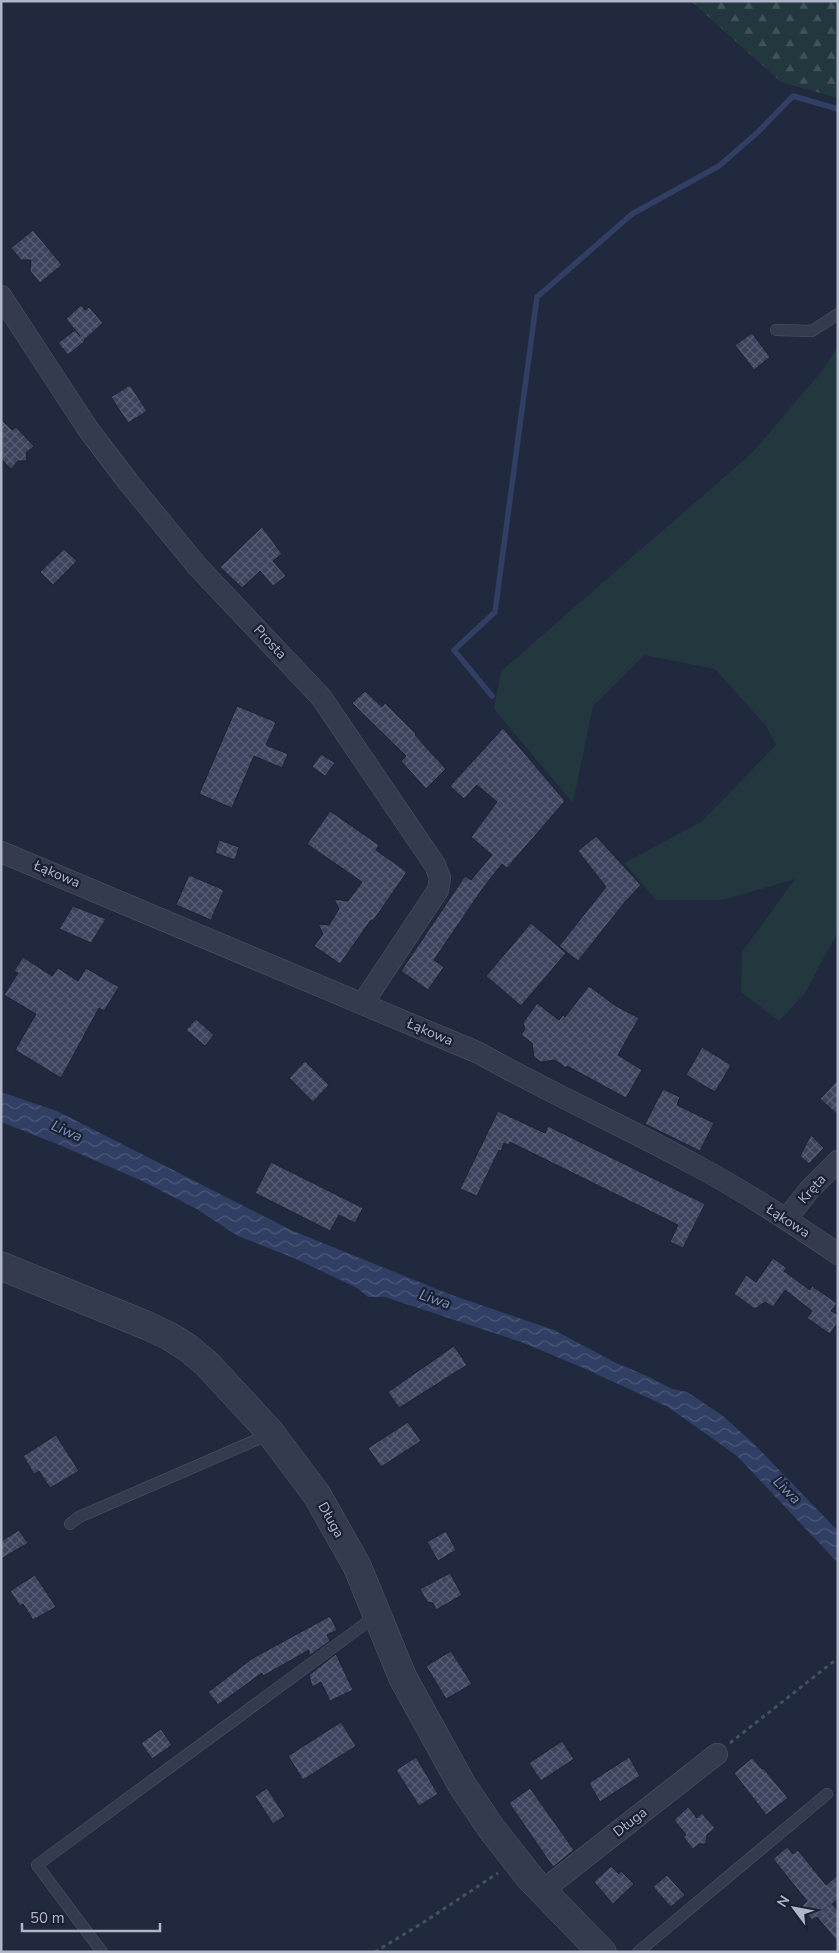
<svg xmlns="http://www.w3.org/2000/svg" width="839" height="1953" font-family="'Nunito Sans',sans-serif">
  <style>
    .green { fill: #23373f }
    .forest { fill: url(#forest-firs) }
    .water { fill: url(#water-waves) }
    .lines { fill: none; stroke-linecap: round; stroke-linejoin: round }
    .stream { stroke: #323f64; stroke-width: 5.5 }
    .building { fill: url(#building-cross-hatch); stroke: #1c2334 }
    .service-casing { stroke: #505668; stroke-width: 12 }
    .minor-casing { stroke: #505668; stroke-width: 22 }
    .tertiary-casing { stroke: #505668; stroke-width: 29 }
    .path { stroke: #41545c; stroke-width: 3; stroke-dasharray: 4 4; stroke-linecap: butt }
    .service { stroke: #353b4e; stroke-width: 11 }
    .minor { stroke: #353b4e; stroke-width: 21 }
    .tertiary { stroke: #353b4e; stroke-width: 28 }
    .labels { text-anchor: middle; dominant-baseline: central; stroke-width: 4.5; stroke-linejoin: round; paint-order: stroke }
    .street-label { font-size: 14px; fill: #b1b6c9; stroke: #1a2132 }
    .water-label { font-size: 15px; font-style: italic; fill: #7e8db8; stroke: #1a2132 }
  </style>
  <defs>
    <pattern id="forest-firs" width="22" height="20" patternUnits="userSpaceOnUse" patternTransform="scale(1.25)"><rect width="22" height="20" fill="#23373f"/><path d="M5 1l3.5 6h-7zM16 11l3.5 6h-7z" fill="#415259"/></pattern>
    <pattern id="water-waves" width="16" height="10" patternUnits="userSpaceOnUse" patternTransform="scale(1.25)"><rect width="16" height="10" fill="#323f64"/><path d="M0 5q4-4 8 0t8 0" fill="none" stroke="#4d5879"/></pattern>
    <pattern id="building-cross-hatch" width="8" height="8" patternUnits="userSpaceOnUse" patternTransform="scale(1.25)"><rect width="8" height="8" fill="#3d455e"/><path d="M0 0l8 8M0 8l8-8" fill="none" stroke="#575e74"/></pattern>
  </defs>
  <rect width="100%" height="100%" fill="#21293e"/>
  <!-- green -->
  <path class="green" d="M838 347V932L805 993 779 1021 741 992 742 952 795 879 723 900H656L624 863 701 822 776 745 766 726 715 669 644 655 593 706 573 803 494 709 501 671 753 452 825 367Z"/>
  <!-- forest -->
  <path class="forest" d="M691 1H838V98L781 82Z"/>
  <!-- water -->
  <path class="water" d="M1 1092 57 1111 293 1231 449 1294 554 1330 616 1363 649 1377 672 1389 687 1392 723 1416 753 1443 838 1531V1563L737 1456 668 1407 581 1367 521 1342 385 1297H368L357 1288 294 1258 238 1236 195 1208 140 1180 57 1144 1 1122Z"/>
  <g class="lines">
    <!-- stream -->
    <path class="stream" d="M492 696 454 650 495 612 537 297 632 214 719 166 758 132 793 96 838 109"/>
  </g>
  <!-- building -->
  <g class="building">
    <path d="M33 230 62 265 40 283 30 271 31 260H21L11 248Z"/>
    <path d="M81 305 85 310 89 307 103 323 84 340 85 341 68 355 58 343 75 330 80 336 66 319Z"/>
    <path d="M752 333 770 357 754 370 735 345Z"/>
    <path d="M130 385 147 411 128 423 111 397Z"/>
    <path d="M1 419 12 430 16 427 34 446 26 453 27 461H18L11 469 1 459Z"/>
    <path d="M262 527 282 554 273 561 286 576 273 586 260 571 242 588 220 567Z"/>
    <path d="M64 549 77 561 53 585 40 572Z"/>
    <path d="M365 691 382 707 385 703 416 734 415 735 446 769 426 789 401 761 406 756 352 703Z"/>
    <path d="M237 706 276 722 266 745 288 754 282 768 254 756 232 808 199 794Z"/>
    <path d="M503 728 565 801 507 868 502 864 483 888 434 960 444 967 428 990 401 971 465 876 471 880 492 855 471 837 497 802 477 785 464 799 450 786Z"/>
    <path d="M321 754 335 763 325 776 312 767Z"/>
    <path d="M330 811 379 845 376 850 407 872 373 921 371 920 340 964 314 946 323 934 318 924 329 925 339 909 334 899 348 901 362 882 307 844Z"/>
    <path d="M596 836 641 885 625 902 578 961 559 946 606 887 578 851Z"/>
    <path d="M219 840 239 847 235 860 215 853Z"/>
    <path d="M189 875 224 890 211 920 176 905Z"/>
    <path d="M73 906 106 919 91 943 59 929Z"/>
    <path d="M531 923 566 953 521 1006 486 976Z"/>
    <path d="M23 957 52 976 58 968 78 981 86 968 119 987 104 1011 99 1008 61 1078 15 1050 36 1014 4 995 18 973 14 971Z"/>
    <path d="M589 986 616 1006 639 1018 618 1055 642 1070 626 1098 567 1066 566 1068 555 1060 541 1062 534 1057 532 1043 521 1035 525 1029 523 1023 537 1003 559 1020 563 1015 565 1017Z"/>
    <path d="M196 1019 214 1035 205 1046 186 1030Z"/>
    <path d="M702 1047 731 1065 715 1092 686 1075Z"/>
    <path d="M305 1061 329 1085 313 1102 289 1078Z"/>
    <path d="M838 1080V1115L820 1099Z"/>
    <path d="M663 1089 680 1097 677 1105 714 1123 700 1151 645 1124Z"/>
    <path d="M498 1111 545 1133 548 1126 705 1204 683 1248 670 1242 678 1225 510 1142 509 1145 504 1143 501 1151 499 1150 477 1196 460 1189Z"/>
    <path d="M811 1135 824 1148 809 1164 800 1156Z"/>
    <path d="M271 1162 363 1208 355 1223 339 1215 330 1231 255 1193Z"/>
    <path d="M773 1258 787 1268 784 1271 810 1290 812 1286 837 1303 831 1311 838 1315V1322L830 1334 807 1318 812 1311 785 1290 773 1307 765 1302 755 1309 734 1294 746 1275 756 1282Z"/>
    <path d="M454 1346 467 1365 399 1408 388 1392Z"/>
    <path d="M408 1422 421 1441 381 1467 368 1448Z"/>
    <path d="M56 1435 79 1471 50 1488 39 1471 34 1474 23 1456Z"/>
    <path d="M19 1530 28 1543 1 1559V1541Z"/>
    <path d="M446 1531 456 1550 438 1561 427 1542Z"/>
    <path d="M450 1573 462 1595 436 1610 433 1603 427 1602 420 1589Z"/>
    <path d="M35 1575 56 1607 33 1620 23 1604 20 1606 10 1591Z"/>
    <path d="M330 1616 337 1630 327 1635 330 1641 309 1656V1650L263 1676 262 1673 218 1705 208 1692 253 1658Z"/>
    <path d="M451 1651 472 1684 446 1699 426 1666Z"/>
    <path d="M336 1654 353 1690 330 1701 321 1682 312 1687 309 1675Z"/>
    <path d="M341 1722 356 1746 303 1780 288 1756Z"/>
    <path d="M161 1729 172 1745 152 1759 141 1743Z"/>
    <path d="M562 1741 574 1759 541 1781 529 1763Z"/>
    <path d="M416 1757 438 1794 419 1806 396 1770Z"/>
    <path d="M629 1757 640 1776 600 1802 589 1783Z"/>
    <path d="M752 1758 762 1769 763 1768 788 1798 766 1815 734 1773Z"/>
    <path d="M267 1788 285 1816 273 1824 255 1796Z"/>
    <path d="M530 1788 574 1850 553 1867 509 1803Z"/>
    <path d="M688 1807 697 1818 702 1813 715 1828 707 1835 706 1844H699L693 1849 683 1837 686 1835 674 1820Z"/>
    <path d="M787 1847 793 1854 798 1850 826 1885 838 1875V1899L832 1904 838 1911V1942L817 1917 812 1920 801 1907 807 1901 773 1859Z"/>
    <path d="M611 1866 619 1874 621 1871 634 1884 613 1904 594 1882Z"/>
    <path d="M667 1875 685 1895 671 1907 653 1887Z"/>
  </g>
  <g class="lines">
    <defs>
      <g id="service">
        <path d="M776 330 812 331 838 314"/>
        <path d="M70 1524 79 1517 256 1440 269 1431"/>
        <path d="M102 1952 37 1865 377 1615"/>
        <path d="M638 1952 827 1794"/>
      </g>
      <g id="minor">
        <path d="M1 296 88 429 129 483 198 567 321 697 435 865 440 878 438 890 363 1003"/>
        <path d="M1 852 479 1053C551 1094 627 1127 699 1167 747 1193 793 1223 838 1254"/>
        <path d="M787 1218 810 1189 838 1161"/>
        <path d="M542 1891 717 1754"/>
      </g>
      <path id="tertiary" d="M1 1266 148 1326 169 1336 188 1348 207 1364 269 1431 317 1495 357 1566 403 1678 462 1785 491 1828 531 1879 602 1952"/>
    </defs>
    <!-- service casing -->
    <use href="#service" class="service-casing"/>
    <!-- minor casing -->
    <use href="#minor" class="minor-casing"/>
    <!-- tertiary casing -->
    <use href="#tertiary" class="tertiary-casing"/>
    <!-- path -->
    <g class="path">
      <path d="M730 1743 838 1658"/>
      <path d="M375 1952 424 1922 498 1873"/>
    </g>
    <!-- service -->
    <use href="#service" class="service"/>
    <!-- minor -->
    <use href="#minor" class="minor"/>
    <!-- tertiary -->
    <use href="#tertiary" class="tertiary"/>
  </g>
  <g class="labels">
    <!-- street labels -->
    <g class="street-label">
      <text transform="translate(270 642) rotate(47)">Prosta</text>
      <text transform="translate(57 874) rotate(23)">Łąkowa</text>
      <text transform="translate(430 1032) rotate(23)">Łąkowa</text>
      <text transform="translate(812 1189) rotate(-48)">Kręta</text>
      <text transform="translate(788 1221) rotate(33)">Łąkowa</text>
      <text transform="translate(331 1520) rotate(61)">Długa</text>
      <text transform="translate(630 1822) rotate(-38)">Długa</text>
    </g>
    <!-- water labels -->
    <g class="water-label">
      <text transform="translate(67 1131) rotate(24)">Liwa</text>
      <text transform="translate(435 1299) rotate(19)">Liwa</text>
      <text transform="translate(787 1490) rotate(45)">Liwa</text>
    </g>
  </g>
  <!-- border -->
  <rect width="839" height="1953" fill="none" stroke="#b1b6c9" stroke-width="5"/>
  <!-- north arrow -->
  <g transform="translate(794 1908) rotate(302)" stroke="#1a2132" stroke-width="4" paint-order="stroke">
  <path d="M0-4L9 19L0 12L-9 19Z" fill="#b1b6c9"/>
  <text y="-8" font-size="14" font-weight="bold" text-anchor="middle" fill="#b1b6c9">N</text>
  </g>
  <!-- scale -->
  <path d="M22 1923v8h138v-8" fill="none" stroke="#b1b6c9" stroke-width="2.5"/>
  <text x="30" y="1923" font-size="15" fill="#b1b6c9" stroke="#1a2132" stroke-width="4" paint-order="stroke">50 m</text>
</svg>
